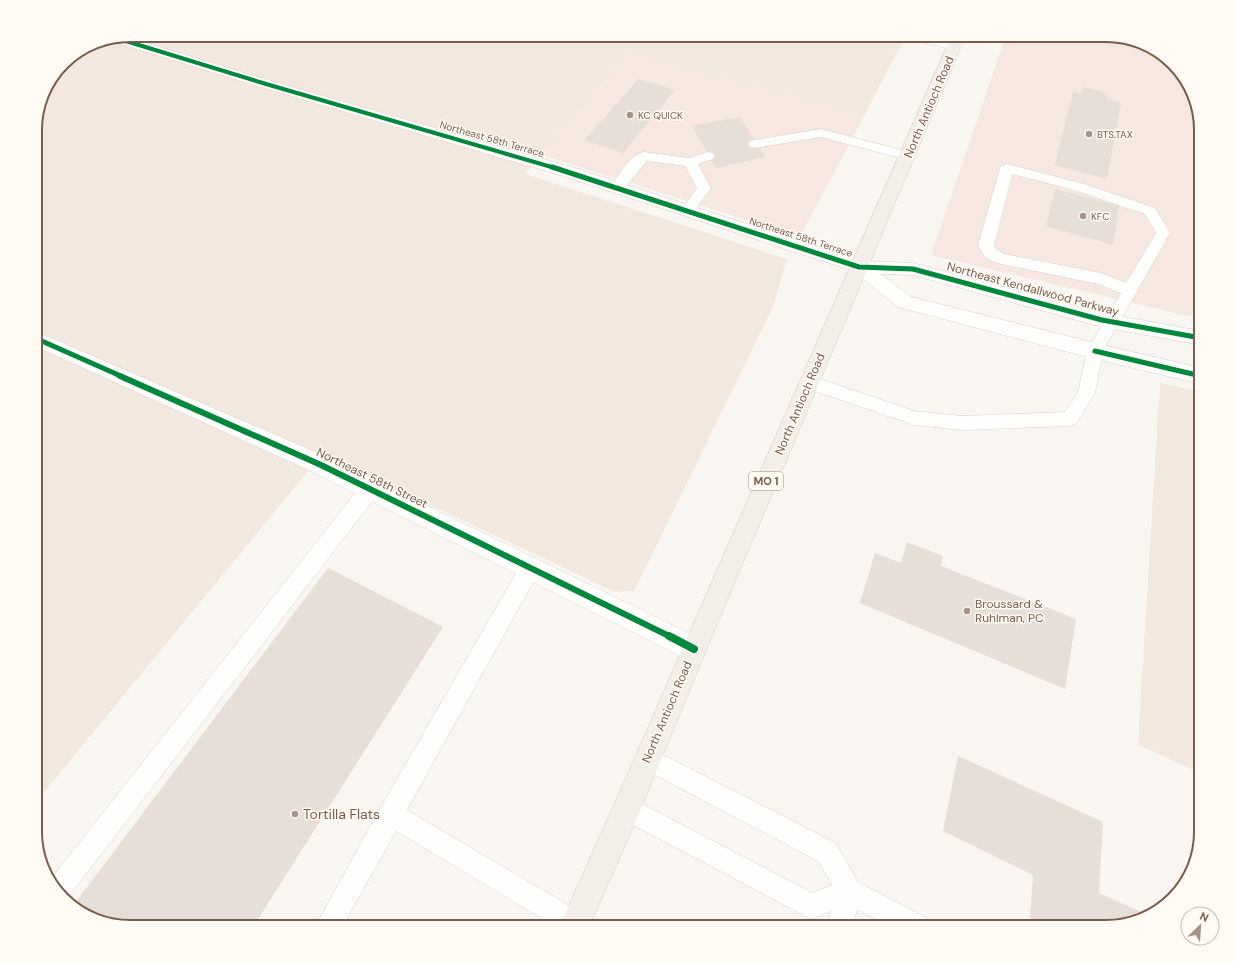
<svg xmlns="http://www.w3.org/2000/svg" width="1236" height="962" font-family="'DM Sans',sans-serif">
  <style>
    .residential { fill: #f2e8de }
    .commercial { fill: #f6e8e1 }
    .building { fill: #e6ded7 }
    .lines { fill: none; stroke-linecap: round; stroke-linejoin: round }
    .lane-casing { stroke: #d7d1cb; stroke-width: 1 }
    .street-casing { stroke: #d7d1cb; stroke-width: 1 }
    .primary-casing { stroke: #dad1cc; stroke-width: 1 }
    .lane { fill: #fefefd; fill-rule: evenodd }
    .street { fill: #fefefd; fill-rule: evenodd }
    .primary { fill: #f3eee8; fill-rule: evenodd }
    .cycleway-far3-casing { stroke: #fffaf3; stroke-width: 5.5 }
    .cycleway-far2-casing { stroke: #fffaf3; stroke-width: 7 }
    .cycleway-far1-casing { stroke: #fffaf3; stroke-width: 8 }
    .cycleway-casing { stroke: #fffaf3; stroke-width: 10 }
    .cycleway-far3 { stroke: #00873e; stroke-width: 4 }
    .cycleway-far2 { stroke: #00873e; stroke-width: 5 }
    .cycleway-far1 { stroke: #00873e; stroke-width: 6 }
    .cycleway { stroke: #00873e; stroke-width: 8 }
    .poi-dot { fill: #a69286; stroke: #fffaf3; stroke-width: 1.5 }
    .labels { text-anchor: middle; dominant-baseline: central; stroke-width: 3; stroke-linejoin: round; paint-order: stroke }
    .far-poi-label { font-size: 10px; fill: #7a5c4d; stroke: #fffaf3; text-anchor: start }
    .far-street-label { font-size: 10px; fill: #7a5c4d; stroke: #fffaf3 }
    .shield { fill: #fffaf3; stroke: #a28b7f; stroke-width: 1 }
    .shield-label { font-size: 11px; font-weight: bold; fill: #7a5c4d }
    .street-label { font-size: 12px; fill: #7a5c4d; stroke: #fffaf3 }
    .poi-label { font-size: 12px; fill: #7a5c4d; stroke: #fffaf3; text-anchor: start }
    .near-poi-label { font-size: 14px; fill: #7a5c4d; stroke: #fffaf3; text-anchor: start }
    .rim { fill: none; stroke: #7a5c4d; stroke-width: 2 }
  </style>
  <rect width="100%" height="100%" fill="#f9f5f0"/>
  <!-- residential -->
  <g class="residential">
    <path d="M130 35H906L864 116 629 55 525 174 787 259 773 307 634 591 615 592 322 454 35 803V123L45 88 67 59 94 42Z"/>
    <path d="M1160 383 1201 392V773L1138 745Z"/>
  </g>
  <!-- commercial -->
  <g class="commercial">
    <path d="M1006 35H1106L1137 40 1164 55 1191 88 1201 130V317L1184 315 931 255Z"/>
    <path d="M629 55 864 116 800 237 542 155Z"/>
  </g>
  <!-- building -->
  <g class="building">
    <path d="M639 79 675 90 623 153 584 140Z"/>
    <path d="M1083 87 1108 93 1107 99 1121 103 1107 179 1055 165 1073 92 1081 94Z"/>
    <path d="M740 117 765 157 716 168 692 126Z"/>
    <path d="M1055 189 1119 206 1113 245 1046 226Z"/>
    <path d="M1197 481 1201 482V497H1200Z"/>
    <path d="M907 542 943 556 941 566 1076 619 1065 689 860 603 875 553 901 563Z"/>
    <path d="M328 568 443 627 253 927H130L99 922 72 907Z"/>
    <path d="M958 756 1103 822 1099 893 1150 916 1106 927H1048L1030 918 1033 875 943 831Z"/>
  </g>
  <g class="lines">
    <defs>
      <g id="lane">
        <path d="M821 129 913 153 915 156 913 159 908 160 821 137 755 148 750 147 748 144 750 141 755 140Z"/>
        <path d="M644 152 689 158 708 152 713 153 715 156 713 159 698 164 711 188 693 213 688 215 683 213 681 210 697 188 685 166 647 161C642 166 626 188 622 190 619 192 616 191 613 190L611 187C618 176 630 155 644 152Z"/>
        <path d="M1007 164 1084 184 1155 208 1170 233 1103 351 1095 393 1076 424 1070 426 962 430 914 425 803 387 800 382 803 377 809 375 914 411 962 416 1065 412 1078 392 1087 351 1121 293 1098 284 1001 264C989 261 983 257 978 245L1000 168 1002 165ZM1012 174 1074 190 1145 214 1156 233 1126 283 1101 273 1004 254 997 250 994 245Z"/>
        <path d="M370 481 377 483 380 489 377 495 66 900 50 880 363 483Z"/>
        <path d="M530 558 537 561 540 568 537 575 407 810 585 915 589 924 588 927H556L396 831 342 927H315L382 805 523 561Z"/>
        <path d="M648 747 836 843 858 882 927 918 931 927H891L857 909 853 927H827L831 911 812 919 803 915 618 817 615 808 618 799 627 796 813 893 832 885 818 861 640 767 636 759 640 751Z"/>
      </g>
      <g id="street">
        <path d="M903 35H927L960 43 962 46 960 49 955 50 905 38Z"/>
        <path d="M124 36 271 81 575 168 860 261 913 263 1102 313 1201 331V345L1102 327 913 275 881 274 911 297 1095 343 1201 368V384L1095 359 898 307 853 271 563 176 261 87 111 41 110 39Z"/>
        <path d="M35 331 329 458 703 640 707 649 703 658 694 661 685 658 313 472 35 346Z"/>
      </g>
      <path id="primary" d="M952 35H966L705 653 637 818 589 927H559L617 798Z"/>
    </defs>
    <!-- lane casing -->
    <use href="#lane" class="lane-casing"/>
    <!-- street casing -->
    <use href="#street" class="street-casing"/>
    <!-- primary casing -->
    <use href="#primary" class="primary-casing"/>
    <!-- lane -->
    <use href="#lane" class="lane"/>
    <!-- street -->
    <use href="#street" class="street"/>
    <!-- primary -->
    <use href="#primary" class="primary"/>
    <defs>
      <path id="cycleway-far3" d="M116 38 266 84 555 168"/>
      <g id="cycleway-far2">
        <path d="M552 167 859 267 913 269 1102 320 1201 338"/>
        <path d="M35 338 123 377"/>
        <path d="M1095 351 1201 376"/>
      </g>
      <path id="cycleway-far1" d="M120 376 321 465 671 637"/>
      <path id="cycleway" d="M669 636 694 649"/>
    </defs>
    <!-- cycleway-far3 casing -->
    <use href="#cycleway-far3" class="cycleway-far3-casing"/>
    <!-- cycleway-far2 casing -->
    <use href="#cycleway-far2" class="cycleway-far2-casing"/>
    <!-- cycleway-far1 casing -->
    <use href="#cycleway-far1" class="cycleway-far1-casing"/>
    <!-- cycleway casing -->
    <use href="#cycleway" class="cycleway-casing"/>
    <!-- cycleway-far3 -->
    <use href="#cycleway-far3" class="cycleway-far3"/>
    <!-- cycleway-far2 -->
    <use href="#cycleway-far2" class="cycleway-far2"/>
    <!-- cycleway-far1 -->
    <use href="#cycleway-far1" class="cycleway-far1"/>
    <!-- cycleway -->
    <use href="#cycleway" class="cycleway"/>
  </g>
  <!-- markers -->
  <g class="poi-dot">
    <circle cx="630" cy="115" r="4"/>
    <circle cx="1089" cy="134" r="4"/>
    <circle cx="1083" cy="216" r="4"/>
    <circle cx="967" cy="611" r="4"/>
    <circle cx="295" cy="814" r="4"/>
  </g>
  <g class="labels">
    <!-- far-poi labels -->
    <g class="far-poi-label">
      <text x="638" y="115">KC QUICK</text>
      <text x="1097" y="134">BTS.TAX</text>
      <text x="1091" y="216">KFC</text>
    </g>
    <!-- far-street labels -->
    <g class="far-street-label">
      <text transform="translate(492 139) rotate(16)">Northeast 58th Terrace</text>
      <text transform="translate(801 237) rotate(18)">Northeast 58th Terrace</text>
    </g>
    <!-- shield labels -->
    <rect class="shield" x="749" y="472" width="34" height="18" rx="3"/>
    <g class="shield-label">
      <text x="766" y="481">MO 1</text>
    </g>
    <!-- street labels -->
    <g class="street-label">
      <text transform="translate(929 107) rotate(-67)">North Antioch Road</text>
      <text transform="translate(1033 289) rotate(15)">Northeast Kendallwood Parkway</text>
      <text transform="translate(800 404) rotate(-67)">North Antioch Road</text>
      <text transform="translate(372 478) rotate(26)">Northeast 58th Street</text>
      <text transform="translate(667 712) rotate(-67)">North Antioch Road</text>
    </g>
    <!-- poi labels -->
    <g class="poi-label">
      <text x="975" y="604">Broussard &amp;<tspan x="975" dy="14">Ruhlman, PC</tspan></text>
    </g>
    <!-- near-poi labels -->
    <g class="near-poi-label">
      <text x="303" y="814">Tortilla Flats</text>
    </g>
  </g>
  <!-- crop -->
  <path d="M0 0H1236V962H0ZM130 42H1106A88 88 0 0 1 1194 130V832A88 88 0 0 1 1106 920H130A88 88 0 0 1 42 832V130A88 88 0 0 1 130 42Z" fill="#fffaf3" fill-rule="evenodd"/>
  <path class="rim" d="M130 42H1106A88 88 0 0 1 1194 130V832A88 88 0 0 1 1106 920H130A88 88 0 0 1 42 832V130A88 88 0 0 1 130 42Z"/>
  <!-- north arrow -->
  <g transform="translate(1200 926) rotate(25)"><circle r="19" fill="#fffaf3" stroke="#cabbb1"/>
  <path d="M0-3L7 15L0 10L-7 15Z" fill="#a69286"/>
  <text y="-6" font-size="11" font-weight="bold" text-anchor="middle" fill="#7a5c4d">N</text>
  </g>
</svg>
